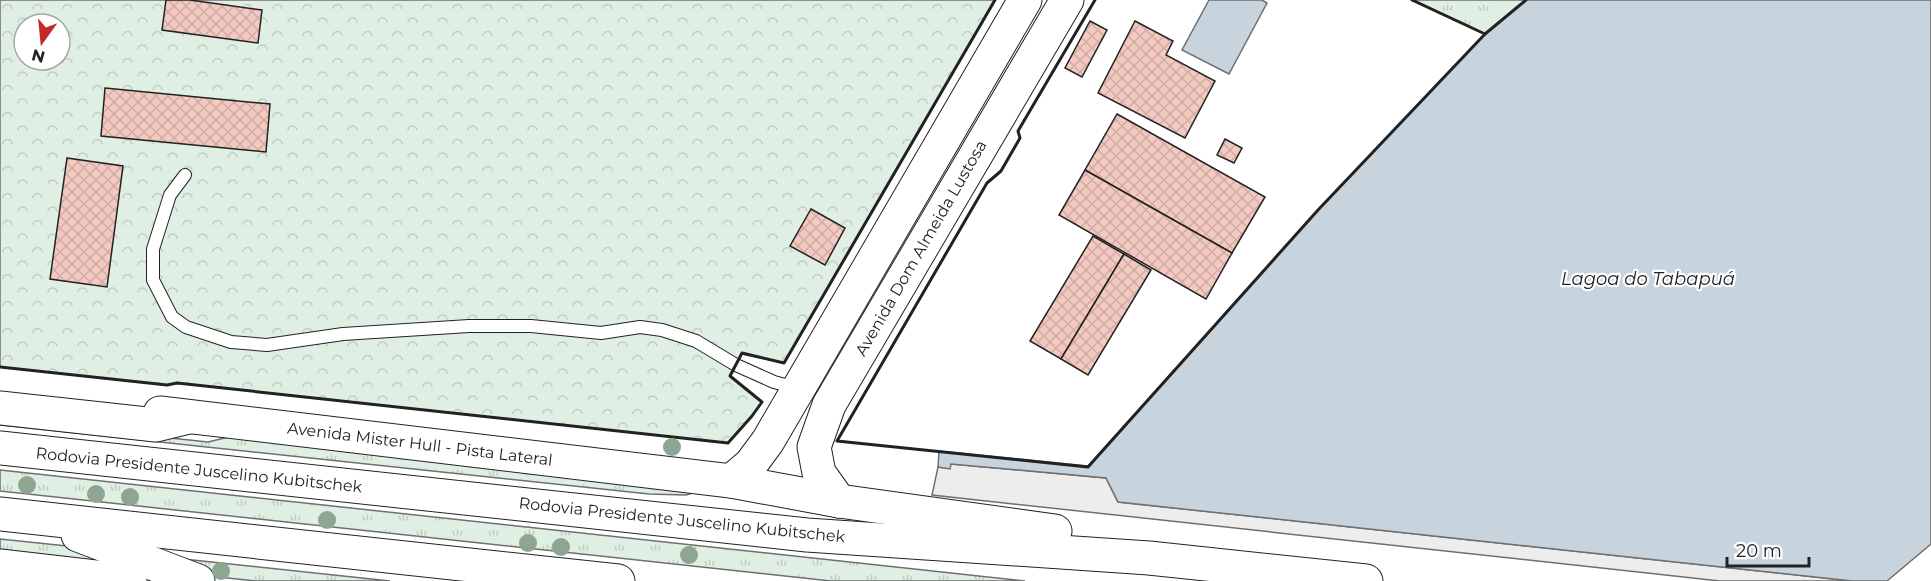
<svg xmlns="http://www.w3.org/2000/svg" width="1931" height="581" font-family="Montserrat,sans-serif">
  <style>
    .grass { fill: url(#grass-tufts); stroke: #6f6f6f; stroke-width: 1.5 }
    .forest { fill: url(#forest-crowns); stroke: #6f6f6f; stroke-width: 1.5; fill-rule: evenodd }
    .parking { fill: #ededed; stroke: #6f6f6f; stroke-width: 1.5 }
    .water { fill: #c7d3dd; stroke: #6f6f6f; stroke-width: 1.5 }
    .building { fill: url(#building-cross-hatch); stroke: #222; stroke-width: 1.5 }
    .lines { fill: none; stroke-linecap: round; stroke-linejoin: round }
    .service-casing { stroke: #222; stroke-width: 14 }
    .secondary-casing { stroke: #222; stroke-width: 35 }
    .primary-casing { stroke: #222; stroke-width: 35 }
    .trunk-casing { stroke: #222; stroke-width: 35 }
    .service { stroke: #fff; stroke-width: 12 }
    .secondary { stroke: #fff; stroke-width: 33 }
    .primary { stroke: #fff; stroke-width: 33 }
    .trunk { stroke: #fff; stroke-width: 33 }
    .wall { stroke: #222; stroke-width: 3 }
    .tree { fill: #8da692 }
    .labels { text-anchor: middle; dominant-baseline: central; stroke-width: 4.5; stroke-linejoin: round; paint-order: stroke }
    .street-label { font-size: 16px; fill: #222; stroke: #fff }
    .water-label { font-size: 18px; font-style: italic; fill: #222; stroke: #fff }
  </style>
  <defs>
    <pattern id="grass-tufts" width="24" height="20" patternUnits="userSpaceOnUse" patternTransform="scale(1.5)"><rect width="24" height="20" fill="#e0efe3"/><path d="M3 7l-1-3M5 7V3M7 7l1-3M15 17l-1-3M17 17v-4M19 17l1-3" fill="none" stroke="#c0cdc2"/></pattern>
    <pattern id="forest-crowns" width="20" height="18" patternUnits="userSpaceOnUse" patternTransform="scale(1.5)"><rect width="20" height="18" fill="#e0efe3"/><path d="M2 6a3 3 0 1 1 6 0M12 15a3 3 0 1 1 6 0" fill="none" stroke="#c0cdc2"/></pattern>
    <pattern id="building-cross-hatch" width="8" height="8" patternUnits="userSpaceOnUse" patternTransform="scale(1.5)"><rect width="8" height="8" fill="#f3c9c0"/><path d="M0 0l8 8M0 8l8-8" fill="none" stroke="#d0aca5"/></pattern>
  </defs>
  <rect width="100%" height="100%" fill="#fff"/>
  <!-- grass -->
  <g class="grass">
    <path d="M1412 0H1526L1485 34Z"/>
    <path d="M0 420 208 442 233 436 693 493 686 495 649 494 0 425Z"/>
    <path d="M0 470 1025 581H831L0 491Z"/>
    <path d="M0 539 86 548 127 566 0 553Z"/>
    <path d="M174 558 390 581H256L218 577 172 562Z"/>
  </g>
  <!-- forest -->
  <path class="forest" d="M0 0H995L784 363 742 354 730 376 762 402 752 416 728 443 177 383 167 385 0 367ZM24 24H60V60H24Z"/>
  <!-- parking -->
  <path class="parking" d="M951 464 1106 478 1118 502 1852 581H1720L932 495 938 467 949 468Z"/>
  <!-- water -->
  <g class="water">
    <path d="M1209 0H1262L1267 3 1229 74 1182 50Z"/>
    <path d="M1526 0H1931V544L1887 581H1852L1118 502 1106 478 951 464 950 469 938 467 939 451 1088 466 1318 210 1485 34Z"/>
  </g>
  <!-- building -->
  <g class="building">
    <path d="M166 0H190L262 10 258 43 162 30Z"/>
    <path d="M1090 21 1107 30 1082 77 1065 68Z"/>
    <path d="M1135 21 1173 41 1166 55 1215 81 1185 138 1098 93Z"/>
    <path d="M105 88 270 104 266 152 101 136Z"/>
    <path d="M1117 114 1265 197 1232 253 1085 170Z"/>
    <path d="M1225 139 1242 148 1234 163 1217 155Z"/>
    <path d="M67 158 123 166 107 287 50 279Z"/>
    <path d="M1085 170 1232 253 1206 299 1059 215Z"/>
    <path d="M811 209 845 228 825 265 790 246Z"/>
    <path d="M1093 236 1124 254 1061 359 1030 341Z"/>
    <path d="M1124 254 1151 270 1088 375 1061 359Z"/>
  </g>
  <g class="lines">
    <defs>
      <path id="service" d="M185 175 170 195 153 249V280L172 317 186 327 231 342 267 345 343 334 469 326H531L601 333 640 327 662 330 696 341 736 365 774 382 796 388"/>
      <g id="secondary">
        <path d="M160 413 731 481 839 501"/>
        <path d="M0 566 130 581"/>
      </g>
      <g id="primary">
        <path d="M731 481 751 464 768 441 1025 0"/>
        <path d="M839 501 819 473 814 447 829 405 1067 0"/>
      </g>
      <g id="trunk">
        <path d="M0 408 156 425 189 417"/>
        <path d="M0 448 807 535 1149 558 1366 581"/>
        <path d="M839 501 1055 531"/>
        <path d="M0 514 618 581"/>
        <path d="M78 535 198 581"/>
      </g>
    </defs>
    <!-- service casing -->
    <use href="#service" class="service-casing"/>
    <!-- secondary casing -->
    <use href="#secondary" class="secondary-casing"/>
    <!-- primary casing -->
    <use href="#primary" class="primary-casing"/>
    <!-- trunk casing -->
    <use href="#trunk" class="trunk-casing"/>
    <!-- service -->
    <use href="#service" class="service"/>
    <!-- secondary -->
    <use href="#secondary" class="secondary"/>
    <!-- primary -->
    <use href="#primary" class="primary"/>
    <!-- trunk -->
    <use href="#trunk" class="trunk"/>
    <!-- wall -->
    <g class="wall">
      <path d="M1095 0 1018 131 1020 138 1001 171 987 183 837 441 1088 467 1318 210 1485 34 1526 0"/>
      <path d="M1412 0 1485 34"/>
      <path d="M0 367 167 385 177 383 728 443 752 416 762 402 730 376 742 353 784 363 995 0"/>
    </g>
  </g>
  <!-- trees -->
  <g class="tree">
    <circle cx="672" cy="447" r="9"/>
    <circle cx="27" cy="485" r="9"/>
    <circle cx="96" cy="494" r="9"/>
    <circle cx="130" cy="497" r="9"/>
    <circle cx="327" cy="520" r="9"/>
    <circle cx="528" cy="543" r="9"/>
    <circle cx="561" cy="547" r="9"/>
    <circle cx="689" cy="555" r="9"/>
    <circle cx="221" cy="571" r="9"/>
  </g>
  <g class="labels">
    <!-- street labels -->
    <g class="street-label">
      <text transform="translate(921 248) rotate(-60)">Avenida Dom Almeida Lustosa</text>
      <text transform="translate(420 444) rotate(7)">Avenida Mister Hull - Pista Lateral</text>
      <text transform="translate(199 470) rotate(6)">Rodovia Presidente Juscelino Kubitschek</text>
      <text transform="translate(682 520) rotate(6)">Rodovia Presidente Juscelino Kubitschek</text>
    </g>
    <!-- water labels -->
    <g class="water-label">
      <text x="1648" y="279">Lagoa do Tabapuá</text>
    </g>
  </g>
  <!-- north arrow -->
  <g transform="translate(42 42) rotate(195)"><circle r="28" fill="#ffffff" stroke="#a7a7a7" stroke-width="1.5"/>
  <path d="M0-4.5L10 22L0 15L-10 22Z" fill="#c62828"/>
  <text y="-9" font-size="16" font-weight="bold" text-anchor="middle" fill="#222222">N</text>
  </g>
  <!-- scale -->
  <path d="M1727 557v9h82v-9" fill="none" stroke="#222222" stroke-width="3"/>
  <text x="1736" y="557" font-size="18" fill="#222222" stroke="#ffffff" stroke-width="4.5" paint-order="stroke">20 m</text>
</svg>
